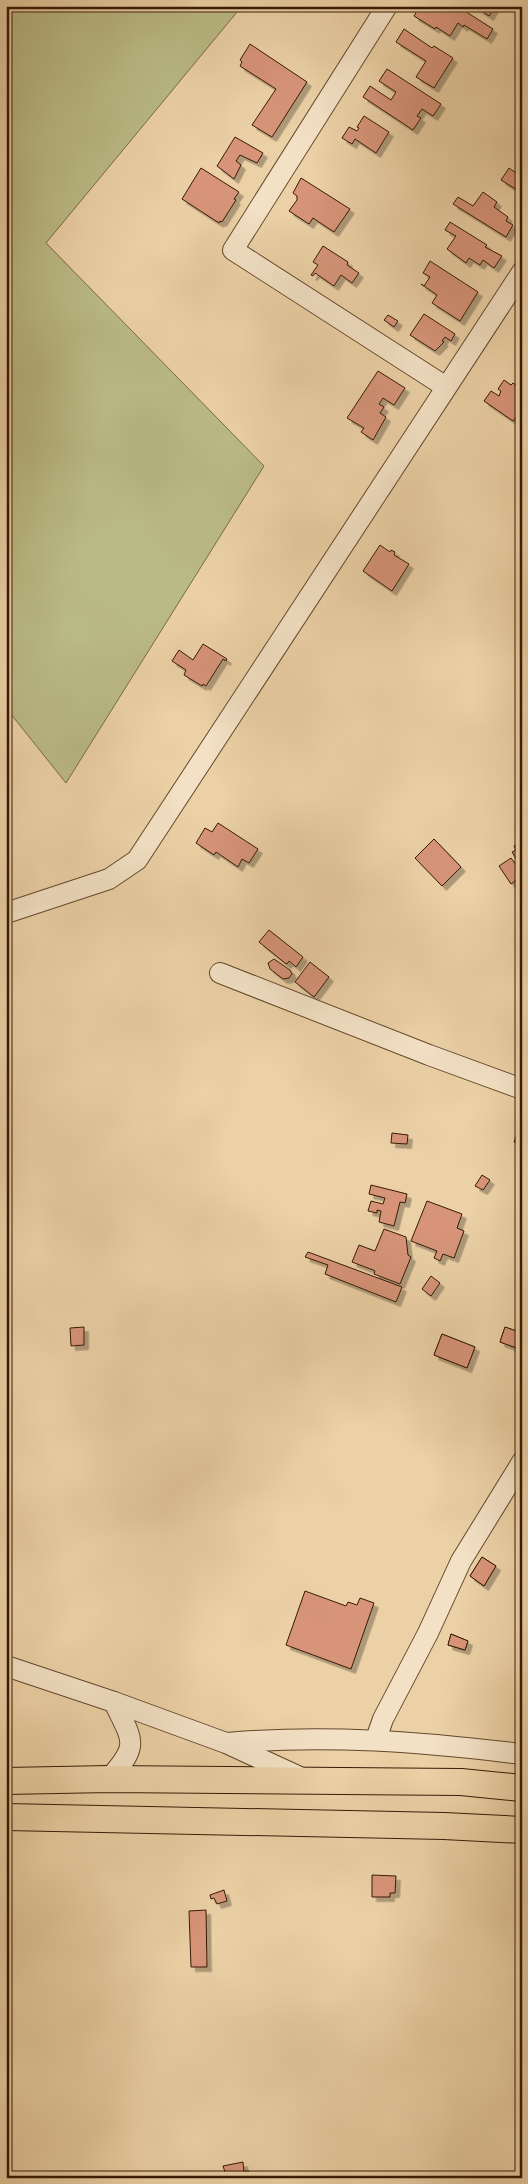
<svg xmlns="http://www.w3.org/2000/svg" width="528" height="2184" font-family="'IM FELL DW Pica',serif">
  <style>
    .green { fill: #baba85; stroke: #786a44 }
    .building { fill: #d79479; stroke: #361a04; filter: url(#shadow) }
    .lines { fill: none; stroke-linecap: round; stroke-linejoin: round }
    .minor-casing { stroke: #64482c; stroke-width: 22 }
    .major-casing { stroke: #361a04; stroke-width: 28 }
    .minor { stroke: #f3e1c5; stroke-width: 20 }
    .major { stroke: #ecd1a6; stroke-width: 26 }
  </style>
  <defs>
    <filter id="shadow"><feDropShadow dx="4.5" dy="4.5" stdDeviation="0" flood-color="#0004"/></filter>
  </defs>
  <rect width="100%" height="100%" fill="#ecd1a6"/>
  <filter id="stains"><feTurbulence type="fractalNoise" baseFrequency=".004" numOctaves="4"/><feColorMatrix values="0 0 0 0 .2 0 0 0 0 .09 0 0 0 0 .02 0 0 0 .5 -.17"/></filter>
  <radialGradient id="worn" r=".72"><stop offset=".6" stop-color="#630" stop-opacity="0"/><stop offset="1" stop-color="#630" stop-opacity=".3"/></radialGradient>
  <!-- green -->
  <path class="green" d="M6 6H242L46 243 264 466 66 783 6 708Z"/>
  <!-- building -->
  <g class="building">
    <path d="M420 6H457L493 29 487 39 464 25 463 27 458 23 450 36 436 27 435 29 414 16Z"/>
    <path d="M474 6H495L489 16Z"/>
    <path d="M404 29 432 48 434 46 453 58 434 88 416 77 426 61 396 42Z"/>
    <path d="M250 44 307 82 272 137 252 125 276 89 240 66 242 62 240 60Z"/>
    <path d="M387 69 441 104 433 116 422 109 417 116 421 118 413 130 363 97 370 86 391 100 396 92 379 81Z"/>
    <path d="M364 116 389 132 376 153 355 139 352 144 342 138 349 127 357 131 359 128 357 127Z"/>
    <path d="M235 137 263 153 257 163 240 155 236 161 241 165 234 179 217 166Z"/>
    <path d="M201 168 239 192 234 199 236 200 222 222 220 221 219 223 182 199Z"/>
    <path d="M509 168 519 175 522 170V193L501 180Z"/>
    <path d="M301 178 350 209 334 232 313 218 309 224 289 211 297 200V196L293 193Z"/>
    <path d="M483 192 497 202 494 207 508 217 506 221 513 225 506 237 453 204 458 197 473 206Z"/>
    <path d="M450 222 487 245 485 247 502 256 494 268 483 260 480 265 469 258 466 263 447 249 456 236 445 230Z"/>
    <path d="M323 246 348 262 347 265 359 273 352 283 341 275 334 286 315 273 313 276 311 275 318 265 313 262Z"/>
    <path d="M430 261 478 292 460 321 432 303 437 295 421 284 424 286 430 277 423 273Z"/>
    <path d="M424 314 455 334 451 341 445 337 442 341 444 342 435 351 410 335Z"/>
    <path d="M388 315 398 321 394 327 384 320Z"/>
    <path d="M378 371 405 388 394 405 383 398 379 404 384 407 380 413 386 417 373 440 361 432 364 428 347 418Z"/>
    <path d="M504 380 511 385 513 383 522 389V416L519 413 513 421 484 401 491 391 499 396 501 391 498 389Z"/>
    <path d="M380 545 390 552 391 550 395 552 394 555 409 564 392 591 363 571Z"/>
    <path d="M203 644 227 659 226 661 223 659 206 686 203 684 202 686 184 675 186 670 172 661 179 650 193 660Z"/>
    <path d="M218 823 258 849 249 863 242 859 238 867 216 852 214 855 196 843 205 828 212 832Z"/>
    <path d="M434 839 461 867 442 886 415 858Z"/>
    <path d="M521 842 522 844 521 867 512 852 516 850 514 846Z"/>
    <path d="M511 858 522 873V876L511 884 499 866Z"/>
    <path d="M269 930 303 957 296 967 289 961 287 964 285 963 259 942Z"/>
    <path d="M274 959 290 970 292 974 289 978 283 979 270 969 268 963Z"/>
    <path d="M310 962 329 977 314 997 295 982Z"/>
    <path d="M520 1102H522V1115L516 1113Z"/>
    <path d="M522 1121V1145L514 1142Z"/>
    <path d="M392 1133 408 1135 407 1144 391 1143Z"/>
    <path d="M482 1175 490 1180 483 1190 475 1186Z"/>
    <path d="M371 1185 407 1194 405 1203 400 1202 394 1226 379 1222 381 1211 377 1210V1213L368 1211 371 1201 383 1204 385 1198 369 1194Z"/>
    <path d="M427 1201 462 1214 457 1228 464 1231 454 1258 443 1254 440 1261 434 1258 437 1251 411 1241Z"/>
    <path d="M384 1229 406 1237 408 1255 411 1257 400 1284 374 1274 375 1271 373 1270 352 1262 359 1245 375 1251Z"/>
    <path d="M308 1252 402 1287 396 1302 325 1274 328 1265 305 1257Z"/>
    <path d="M431 1276 440 1283 431 1296 422 1289Z"/>
    <path d="M84 1327V1345L71 1346 70 1328Z"/>
    <path d="M505 1327 522 1333V1350L500 1342Z"/>
    <path d="M505 1327 522 1333V1350L500 1342Z"/>
    <path d="M442 1334 475 1347 467 1368 434 1355Z"/>
    <path d="M442 1334 475 1347 467 1368 434 1355Z"/>
    <path d="M482 1557 496 1566 484 1586 470 1576Z"/>
    <path d="M482 1557 496 1566 484 1586 470 1576Z"/>
    <path d="M305 1591 346 1606 348 1602 357 1605 360 1598 374 1603 351 1669 286 1645Z"/>
    <path d="M451 1634 468 1641 465 1650 448 1645Z"/>
    <path d="M451 1634 468 1641 465 1650 448 1645Z"/>
    <path d="M372 1875 396 1876 395 1893H390V1897H372Z"/>
    <path d="M224 1890 227 1901 217 1904 214 1898 211 1899 210 1895Z"/>
    <path d="M206 1910 207 1967H191L189 1911Z"/>
    <path d="M243 2162 244 2172 249 2171V2178H227L223 2166Z"/>
  </g>
  <g class="lines">
    <defs>
      <g id="minor">
        <path d="M387 6 233 250 446 387"/>
        <path d="M6 913 109 879 137 860 522 272"/>
        <path d="M220 973 429 1055 522 1089"/>
        <path d="M6 1666 114 1702 226 1743 302 1778"/>
        <path d="M376 1739 383 1719 428 1633 461 1561 522 1462"/>
        <path d="M227 1743C326 1734 423 1742 522 1754"/>
        <path d="M109 1779C140 1744 133 1742 114 1702"/>
      </g>
      <g id="major">
        <path d="M6 1781 109 1779 461 1782 522 1788"/>
        <path d="M6 1817 444 1826 522 1830"/>
      </g>
    </defs>
    <!-- minor casing -->
    <use href="#minor" class="minor-casing"/>
    <!-- major casing -->
    <use href="#major" class="major-casing"/>
    <!-- minor -->
    <use href="#minor" class="minor"/>
    <!-- major -->
    <use href="#major" class="major"/>
  </g>
  <!-- margin -->
  <rect width="528" height="2184" fill="none" stroke="#ecd1a6" stroke-width="25"/>
  <rect x="8" y="8" width="513" height="2169" fill="none" stroke="#361a04" stroke-width="2.5"/>
  <rect x="12" y="12" width="503" height="2159" fill="none" stroke="#361a04"/>
  <rect width="100%" height="100%" filter="url(#stains)"/>
  <rect width="100%" height="100%" fill="url(#worn)"/>
</svg>
